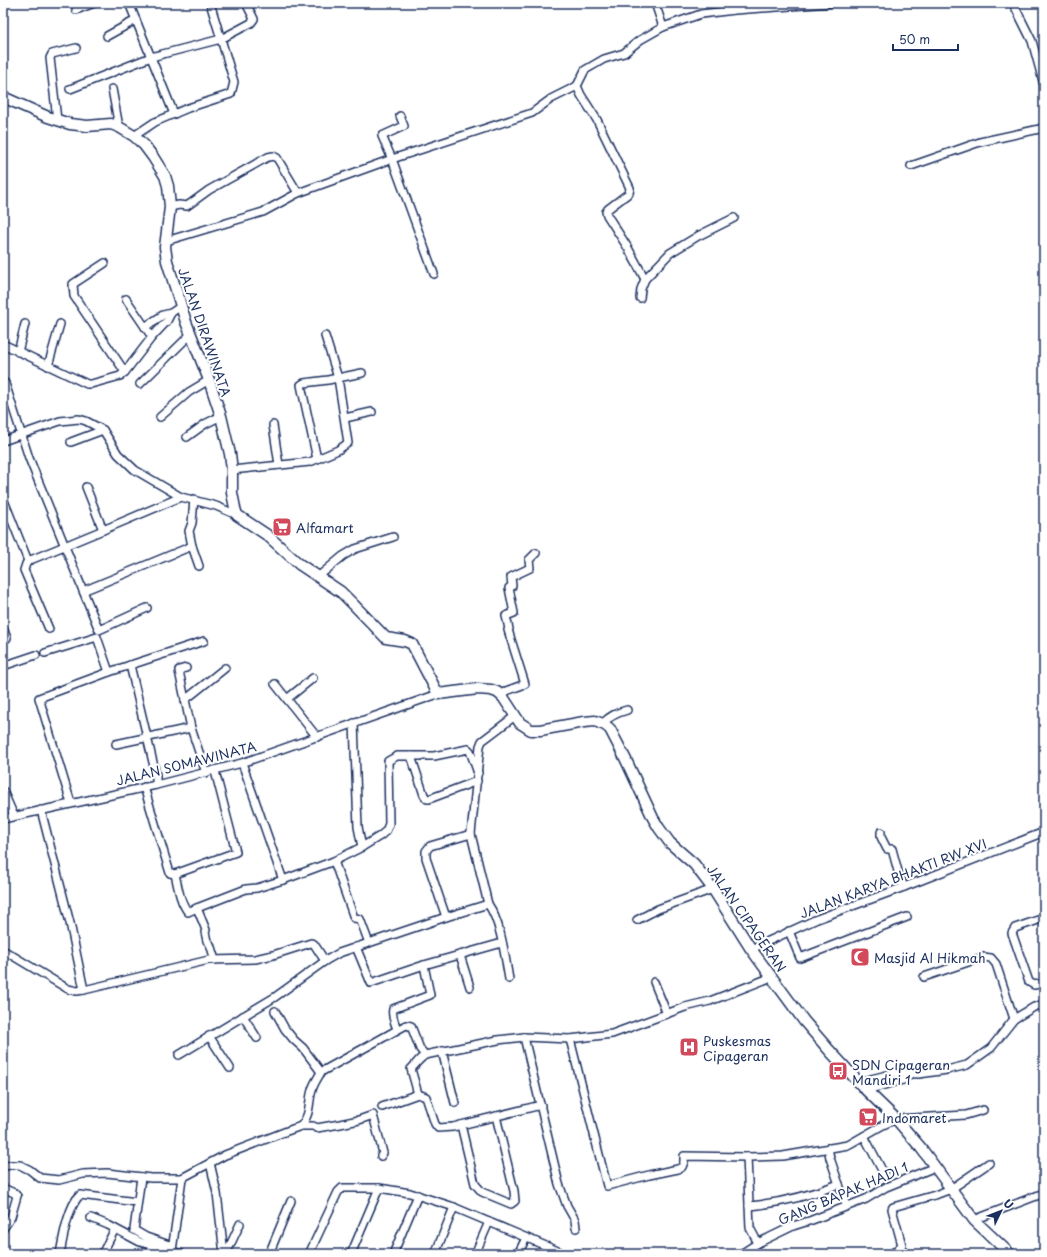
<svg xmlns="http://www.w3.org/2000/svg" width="1047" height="1257" font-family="'Playpen Sans',sans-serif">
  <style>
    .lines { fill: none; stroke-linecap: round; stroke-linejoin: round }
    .street-casing { stroke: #1b2f5e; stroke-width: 10 }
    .secondary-casing { stroke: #1b2f5e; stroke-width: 13 }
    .street { stroke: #fff; stroke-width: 7 }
    .secondary { stroke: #fff; stroke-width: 10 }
    .labels { text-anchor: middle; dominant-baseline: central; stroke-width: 4; stroke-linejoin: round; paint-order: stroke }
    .street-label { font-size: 13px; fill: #1b2f5e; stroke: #fff }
    .poi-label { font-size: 13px; fill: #1b2f5e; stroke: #fff; text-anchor: start }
  </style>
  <rect width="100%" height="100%" fill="#fff"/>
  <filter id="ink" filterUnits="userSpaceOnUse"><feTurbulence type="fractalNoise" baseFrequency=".025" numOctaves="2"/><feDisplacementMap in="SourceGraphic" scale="8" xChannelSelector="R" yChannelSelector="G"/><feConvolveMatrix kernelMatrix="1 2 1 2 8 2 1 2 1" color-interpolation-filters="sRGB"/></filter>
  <g filter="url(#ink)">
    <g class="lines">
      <defs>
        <g id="street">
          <path d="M129 3 174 114"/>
          <path d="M655 3 663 27"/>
          <path d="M1013 3 1032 41 1044 85"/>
          <path d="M76 10 94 3"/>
          <path d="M107 36 136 20"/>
          <path d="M577 86 581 95 597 120 630 188 629 193 608 209 606 212 607 215 628 248 645 279"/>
          <path d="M70 89 151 57 221 39 251 23 254 19 246 3"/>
          <path d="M112 89 119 127"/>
          <path d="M400 116 404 126 382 136 392 159 434 274"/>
          <path d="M57 120 50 58 52 54 76 48"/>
          <path d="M134 136 155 122 188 108 231 94 234 82 210 3"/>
          <path d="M911 166 980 142 1044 128"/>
          <path d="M170 207 179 205 187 206 209 190 268 157 273 156 277 158 298 193 392 159 532 113 551 99 577 86 585 70 604 59 624 53 640 40 663 27 701 14 735 10 831 3"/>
          <path d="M166 241 263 212 298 193"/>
          <path d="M105 263 73 284 74 296 125 372 152 337 167 321 171 313 181 306"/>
          <path d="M640 298 641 289 645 279 670 253 698 236 734 218"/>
          <path d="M126 299 152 337"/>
          <path d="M145 327 163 315 171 313"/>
          <path d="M3 344 87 384H91L120 376 125 372"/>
          <path d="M18 352 25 324"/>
          <path d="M48 366 60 324"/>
          <path d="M5 383 29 458 99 630 147 608"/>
          <path d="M140 384 191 334"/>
          <path d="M160 417 189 392 209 380"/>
          <path d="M345 418 372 412"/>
          <path d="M273 425 279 465"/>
          <path d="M187 437 205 424 221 416"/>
          <path d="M3 441 60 421 79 419 86 421 103 430 118 454 135 470 181 497 216 506 237 515"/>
          <path d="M71 442 103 430"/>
          <path d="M317 459 301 385 304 383 328 380 362 373"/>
          <path d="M232 470 310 462 338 450 348 443 338 378 325 336"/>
          <path d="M86 487 103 530"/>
          <path d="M3 498 28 561"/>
          <path d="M194 499 192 523 189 531 192 546 199 566"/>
          <path d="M319 576 343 556 355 549 393 537"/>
          <path d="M83 591 192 546"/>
          <path d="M3 628 7 638"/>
          <path d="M49 629 24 570 26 564 28 561 103 530 181 497"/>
          <path d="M45 653 97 637 109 672"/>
          <path d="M130 665 156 775V785"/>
          <path d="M3 666 36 655"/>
          <path d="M186 668 179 670V671L191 728 206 773"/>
          <path d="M275 684 317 737"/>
          <path d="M503 697 506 691 525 684 508 630 509 629 506 616 514 613 509 588 512 586 511 577 530 568 529 560 536 553"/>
          <path d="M287 699 313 678"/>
          <path d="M185 700 225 668"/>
          <path d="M354 723 358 827 362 847"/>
          <path d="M603 723C610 716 616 713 627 710"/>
          <path d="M116 744 191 728"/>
          <path d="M411 756 424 795 427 799H429L477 781"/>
          <path d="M242 763 283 880"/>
          <path d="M144 787 170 873 175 874 236 852 215 771"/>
          <path d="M3 791 14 816"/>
          <path d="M71 803 39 698 109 672 204 641"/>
          <path d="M41 810 70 923 84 990 209 960 255 959 273 955 311 943 314 944 325 961"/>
          <path d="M3 819 156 785 242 763 438 694"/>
          <path d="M881 832V837L887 849H892L899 875 904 887"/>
          <path d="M334 861 354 918 360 919 369 943"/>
          <path d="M175 874C178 887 180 902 188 912L197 908 206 930 205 932 207 941 210 944 215 960"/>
          <path d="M197 908 246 889 257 888 283 880 334 861 362 847 380 836 386 831 389 824 388 761 397 756H434L468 749 470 751 478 773"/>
          <path d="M446 917 426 858V851L430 846 471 834"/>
          <path d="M1044 918 1015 928 1012 933 1029 982 1034 985 1044 983"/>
          <path d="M637 920 658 909 713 889"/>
          <path d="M789 931 800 958 907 917"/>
          <path d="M356 947 371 983 424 965 502 943"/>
          <path d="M751 949 817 919 904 887 1044 832"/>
          <path d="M3 950 68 989 77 991 84 990"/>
          <path d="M460 955 470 987"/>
          <path d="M924 977 983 957 991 958 996 964 1014 1019"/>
          <path d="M509 979C505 957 501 922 488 904L471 834 480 746 482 741 515 716"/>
          <path d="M654 982 667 1014"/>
          <path d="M275 1011 285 1029 294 1040 303 1048 321 1072"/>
          <path d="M243 1016 257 1038"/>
          <path d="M397 1029C395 1023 391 1016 393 1009L430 995 424 965"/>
          <path d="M209 1036 230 1068"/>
          <path d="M524 1037 559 1184 567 1206 575 1220 576 1228"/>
          <path d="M570 1039 607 1186 649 1175 678 1169 682 1167 684 1162V1156L747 1157 783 1156 848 1145 883 1125 896 1119 966 1115 983 1110"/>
          <path d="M442 1051 455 1103"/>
          <path d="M179 1055 275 997 325 961 339 953 446 917 488 904"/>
          <path d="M859 1082 895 1073 919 1074 947 1070 967 1065 991 1048 1014 1019 1034 1007 1044 1004"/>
          <path d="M866 1090 903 1080 909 1075"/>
          <path d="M418 1094 411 1069C416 1064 419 1059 425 1055L498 1040 524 1037 570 1039 612 1034 685 1007 710 1001 772 977"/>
          <path d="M382 1107 418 1094 426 1097 435 1124 438 1128 453 1127 541 1105"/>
          <path d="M461 1125 475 1184 482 1192 511 1204 515 1201 514 1191 496 1116"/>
          <path d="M301 1126C311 1114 308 1104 312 1090 314 1083 318 1078 321 1072L406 1025 411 1026 420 1049 425 1055"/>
          <path d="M864 1136 884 1174"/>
          <path d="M828 1148 830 1158 845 1202"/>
          <path d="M747 1157 750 1228 758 1243"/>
          <path d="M210 1163 217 1193 224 1254"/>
          <path d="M3 1167 10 1165H20L30 1170 40 1178 59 1180 83 1174 107 1173 151 1178H182L225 1155 287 1131 301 1126H313L317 1128 340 1124 359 1120 373 1115 383 1153 381 1156"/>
          <path d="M141 1177 134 1230 146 1237 172 1246"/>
          <path d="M3 1188 14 1193 17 1196 11 1217 3 1229"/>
          <path d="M749 1206C781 1203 809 1196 839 1184"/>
          <path d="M91 1218 108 1225 140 1242 182 1254"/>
          <path d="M974 1220 1044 1193"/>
          <path d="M172 1251 182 1178"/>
          <path d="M60 1254C63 1238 68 1206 80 1195L137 1202"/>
          <path d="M102 1254 115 1229"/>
          <path d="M226 1254 240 1224"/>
          <path d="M269 1254 291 1201"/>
          <path d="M309 1254 338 1192 342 1188H379L410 1193 451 1206 565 1254"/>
          <path d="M351 1254 379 1188"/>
          <path d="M393 1254 418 1195"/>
          <path d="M435 1254 454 1207"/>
          <path d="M475 1254 489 1222"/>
          <path d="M518 1254 526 1238"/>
          <path d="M741 1254 758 1243 793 1226 812 1220 866 1199 886 1187 935 1167"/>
          <path d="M892 1254 902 1245 892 1209 893 1207 935 1195 951 1189 989 1163"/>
        </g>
        <path id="secondary" d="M3 97 48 117 70 124 87 126 111 124 119 127 134 136 144 145 153 157 165 176 168 186 170 207 165 247 167 261 186 322 209 380 221 416 230 454 232 470V493L235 508 237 515 267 535 299 564 341 592 354 605 386 638 405 641 412 644 438 694 478 689 491 690 497 692 503 697 520 723 531 730H540L584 722 595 721 605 725 610 729 626 760 653 818 659 828 670 843 694 864 713 889 751 949 804 1021 829 1050 866 1090 896 1119 921 1148 974 1220 1010 1254"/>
      </defs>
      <!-- street casing -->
      <use href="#street" class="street-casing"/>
      <!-- secondary casing -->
      <use href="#secondary" class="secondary-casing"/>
      <!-- street -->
      <use href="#street" class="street"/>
      <!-- secondary -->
      <use href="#secondary" class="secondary"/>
    </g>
  </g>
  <!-- icons -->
  <defs>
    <symbol id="supermarket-square" viewBox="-11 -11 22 22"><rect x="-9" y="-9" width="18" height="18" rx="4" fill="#d1495b" stroke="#fff"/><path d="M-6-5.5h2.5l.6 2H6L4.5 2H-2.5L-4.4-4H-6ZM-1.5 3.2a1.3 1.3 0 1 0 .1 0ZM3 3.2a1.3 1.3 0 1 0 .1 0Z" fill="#fff"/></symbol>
    <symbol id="mosque-square" viewBox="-11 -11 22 22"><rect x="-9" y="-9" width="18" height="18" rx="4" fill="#d1495b" stroke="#fff"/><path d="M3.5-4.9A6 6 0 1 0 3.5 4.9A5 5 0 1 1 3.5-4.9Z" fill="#fff"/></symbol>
    <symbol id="hospital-square" viewBox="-11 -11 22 22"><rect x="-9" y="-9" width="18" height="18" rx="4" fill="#d1495b" stroke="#fff"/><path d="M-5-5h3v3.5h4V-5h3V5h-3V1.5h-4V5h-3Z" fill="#fff"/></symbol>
    <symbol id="bus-square" viewBox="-11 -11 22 22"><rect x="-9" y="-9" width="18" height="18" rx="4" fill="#d1495b" stroke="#fff"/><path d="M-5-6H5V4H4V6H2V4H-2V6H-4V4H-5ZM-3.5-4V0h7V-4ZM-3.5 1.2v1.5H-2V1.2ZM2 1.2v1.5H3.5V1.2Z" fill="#fff"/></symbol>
  </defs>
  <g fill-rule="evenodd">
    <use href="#supermarket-square" x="271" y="516" width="22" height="22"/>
    <use href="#mosque-square" x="849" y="946" width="22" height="22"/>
    <use href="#hospital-square" x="678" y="1036" width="22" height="22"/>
    <use href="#bus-square" x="827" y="1060" width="22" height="22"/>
    <use href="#supermarket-square" x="857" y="1106" width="22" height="22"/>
  </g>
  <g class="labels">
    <!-- street labels -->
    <g class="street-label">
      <text transform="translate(205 332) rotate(71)">JALAN DIRAWINATA</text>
      <text transform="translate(186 763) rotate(-14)">JALAN SOMAWINATA</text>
      <text transform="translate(893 878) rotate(-21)">JALAN KARYA BHAKTI RW XVI</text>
      <text transform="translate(747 918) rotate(55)">JALAN CIPAGERAN</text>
      <text transform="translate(843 1193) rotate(-23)">GANG BAPAK HADI 1</text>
    </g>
    <!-- poi labels -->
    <g class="poi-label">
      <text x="296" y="527">Alfamart</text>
      <text x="874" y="957">Masjid Al Hikmah</text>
      <text x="703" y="1040">Puskesmas<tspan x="703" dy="15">Cipageran</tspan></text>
      <text x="852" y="1064">SDN Cipageran<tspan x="852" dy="15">Mandiri 1</tspan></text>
      <text x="882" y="1117">Indomaret</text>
    </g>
  </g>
  <!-- margin -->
  <rect width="1047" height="1257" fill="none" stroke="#fff" stroke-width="16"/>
  <rect x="8" y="8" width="1031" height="1241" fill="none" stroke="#1b2f5e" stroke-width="1.5" filter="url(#ink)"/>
  <!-- north arrow -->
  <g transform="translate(1001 1211) rotate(47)" stroke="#ffffff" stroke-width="3" paint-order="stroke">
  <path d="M0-3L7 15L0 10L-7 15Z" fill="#1b2f5e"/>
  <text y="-6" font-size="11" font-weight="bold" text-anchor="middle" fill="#1b2f5e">U</text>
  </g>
  <!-- scale -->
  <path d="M893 44v6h65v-6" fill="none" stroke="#1b2f5e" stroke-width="2"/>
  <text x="899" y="44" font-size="12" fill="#1b2f5e" stroke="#ffffff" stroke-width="3" paint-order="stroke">50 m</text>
</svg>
